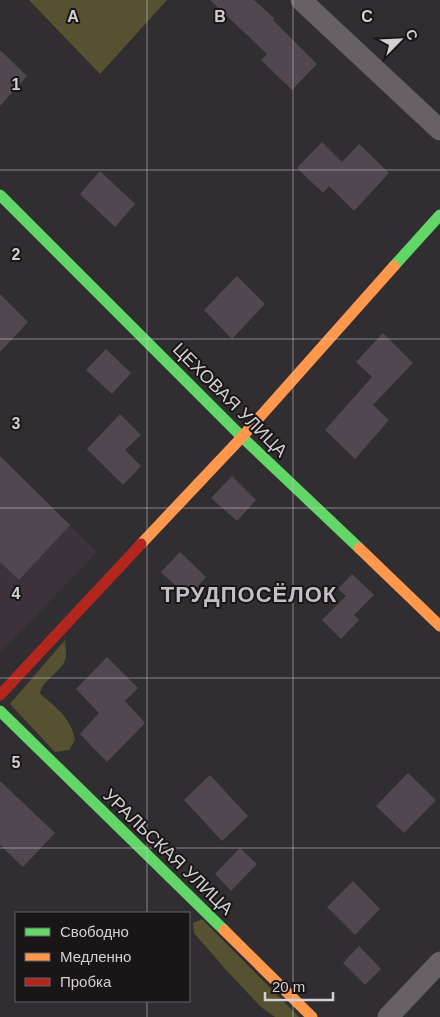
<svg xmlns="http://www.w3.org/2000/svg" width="440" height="1017" font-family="Helvetica,sans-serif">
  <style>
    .built { fill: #3b323b }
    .green { fill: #555131 }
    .building { fill: #514751 }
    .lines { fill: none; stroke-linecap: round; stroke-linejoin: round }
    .street { stroke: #676167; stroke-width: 21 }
    .fast { stroke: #63d668; stroke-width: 11 }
    .slow { stroke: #ff974d; stroke-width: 11 }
    .jam { stroke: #b3261e; stroke-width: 11 }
    .grid { fill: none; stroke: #d3d0d3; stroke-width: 1; stroke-opacity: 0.55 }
    .labels { text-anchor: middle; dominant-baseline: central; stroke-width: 4; stroke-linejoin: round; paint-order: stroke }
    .street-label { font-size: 18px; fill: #d3d0d3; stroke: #191618 }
    .district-label { font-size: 22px; font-weight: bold; letter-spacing: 1px; fill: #c5bfc5; stroke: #191618 }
    .grid-label { font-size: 16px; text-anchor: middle; font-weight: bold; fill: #d3d0d3; stroke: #191618; stroke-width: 4; stroke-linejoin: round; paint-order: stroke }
  </style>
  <rect width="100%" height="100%" fill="#312e31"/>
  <!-- built -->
  <path class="built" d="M0 456 97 552 2 651H0Z"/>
  <!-- green -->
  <g class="green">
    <path d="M29 0H167L100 74Z"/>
    <path d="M65 640C65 645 67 652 66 657 63 672 42 679 40 694 57 708 71 718 75 740L69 750 55 752 10 704Z"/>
    <path d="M202 919 299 1017H275L261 1007 227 971 194 933 193 923Z"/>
  </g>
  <!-- building -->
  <g class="building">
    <path d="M210 0H254L274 18 273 20 317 64 292 90 261 60 267 54Z"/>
    <path d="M0 50 27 76 0 106Z"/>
    <path d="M322 142 342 162 359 144 389 173 354 211 329 186 323 193 297 168Z"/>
    <path d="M100 171 135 204 115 227 80 194Z"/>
    <path d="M237 276 265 304 232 339 204 310Z"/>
    <path d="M0 294 28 322 0 352Z"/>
    <path d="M383 333 413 363 373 405 389 420 355 459 325 430 372 377 356 362Z"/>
    <path d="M106 349 131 373 112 394 86 370Z"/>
    <path d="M120 414 141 435 125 450 141 466 123 485 87 449Z"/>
    <path d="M0 456 70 525 19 580 0 562Z"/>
    <path d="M232 476 256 500 237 521 211 498Z"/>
    <path d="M180 552 206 577 188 597 161 572Z"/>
    <path d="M352 574 374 595 354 615 359 620 341 639 322 620 346 596 338 589Z"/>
    <path d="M107 657 138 688 125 701 145 723 107 762 80 734 99 713 76 689Z"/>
    <path d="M408 773 436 800 404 833 376 806Z"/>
    <path d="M210 775 248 816 222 841 184 800Z"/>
    <path d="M0 781 55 833 23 867 0 845Z"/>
    <path d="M240 848 257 864 231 891 215 874Z"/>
    <path d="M353 881 380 909 355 935 327 907Z"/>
    <path d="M359 946 381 969 365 985 343 963Z"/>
  </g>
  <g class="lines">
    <!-- street -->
    <g class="street">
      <path d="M301 0 440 130"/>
      <path d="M388 1017 440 962"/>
    </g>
    <!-- fast -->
    <g class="fast">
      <path d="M0 195 242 437 359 548"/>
      <path d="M394 266 440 215"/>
      <path d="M0 711 224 930"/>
    </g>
    <!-- slow -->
    <g class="slow">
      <path d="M141 544 242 437 394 266"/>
      <path d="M359 548 440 626"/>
      <path d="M224 930 312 1017"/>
    </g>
    <!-- jam -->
    <path class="jam" d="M0 695 141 544"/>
  </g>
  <!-- grid -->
  <path class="grid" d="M147 0V913M293 0V1017M0 170H440M0 339H440M0 508H440M0 678H440M0 848H440M147 1001V1017"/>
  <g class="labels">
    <!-- street labels -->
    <g class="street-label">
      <text transform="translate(230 400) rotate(45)">ЦЕХОВАЯ УЛИЦА</text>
      <text transform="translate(168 852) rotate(44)">УРАЛЬСКАЯ УЛИЦА</text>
    </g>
    <!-- district labels -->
    <g class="district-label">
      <text x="249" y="594">ТРУДПОСЁЛОК</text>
    </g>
  </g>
  <g class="grid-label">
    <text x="73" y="22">A</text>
    <text x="220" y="22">B</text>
    <text x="367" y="22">C</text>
    <text x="16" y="90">1</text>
    <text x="16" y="260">2</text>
    <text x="16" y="429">3</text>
    <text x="16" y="599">4</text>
    <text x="16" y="768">5</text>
  </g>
  <!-- legend -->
  <rect x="15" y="912" width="175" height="90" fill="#191618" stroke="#636063"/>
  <rect x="25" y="928" width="25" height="8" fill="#63d668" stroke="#636063"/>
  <text x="60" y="937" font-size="15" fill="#d3d0d3">Свободно</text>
  <rect x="25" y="953" width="25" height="8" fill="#ff974d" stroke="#636063"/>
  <text x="60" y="962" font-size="15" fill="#d3d0d3">Медленно</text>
  <rect x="25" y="978" width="25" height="8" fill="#b3261e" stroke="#636063"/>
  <text x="60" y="987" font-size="15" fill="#d3d0d3">Пробка</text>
  <!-- north arrow -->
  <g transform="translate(400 40) rotate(66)" stroke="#191618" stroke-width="4" paint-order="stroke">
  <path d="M0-4L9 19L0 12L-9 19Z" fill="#d3d0d3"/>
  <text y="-8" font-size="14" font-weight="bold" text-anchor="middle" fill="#d3d0d3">С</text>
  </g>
  <!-- scale -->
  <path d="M265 992v8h68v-8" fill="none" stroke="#d3d0d3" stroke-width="2.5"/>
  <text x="272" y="992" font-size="15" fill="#d3d0d3" stroke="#191618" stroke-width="4" paint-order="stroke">20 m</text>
</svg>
